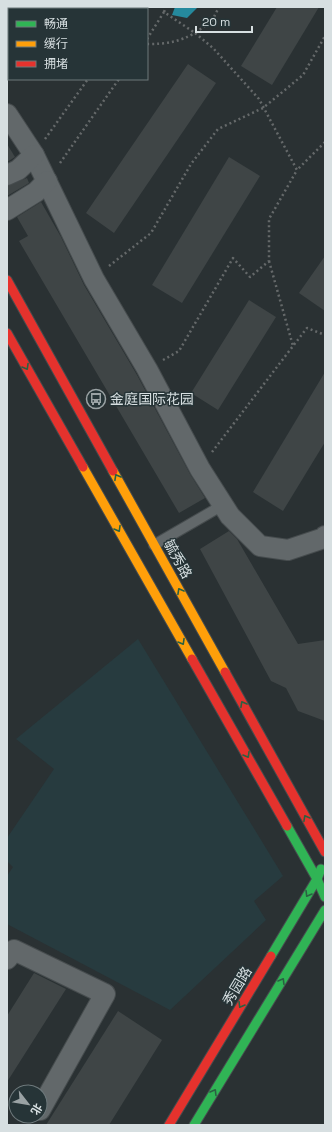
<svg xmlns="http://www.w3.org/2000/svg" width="332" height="1132" font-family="'Space Grotesk','Noto Sans SC',sans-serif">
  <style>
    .built { fill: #273b3f }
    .water { fill: #25899d }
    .building { fill: #3f4546 }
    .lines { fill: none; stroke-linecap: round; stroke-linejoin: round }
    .lane-casing { stroke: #464c4e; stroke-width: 12 }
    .street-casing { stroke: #464c4e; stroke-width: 22 }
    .fast-casing { stroke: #464c4e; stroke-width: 11 }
    .slow-casing { stroke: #464c4e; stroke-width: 11 }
    .jam-casing { stroke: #464c4e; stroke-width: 11 }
    .path { stroke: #65696a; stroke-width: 2.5; stroke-dasharray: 2 3; stroke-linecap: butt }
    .lane { stroke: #62686a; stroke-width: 10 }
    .street { stroke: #62686a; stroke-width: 20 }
    .fast { stroke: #30b455; stroke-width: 9 }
    .slow { stroke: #ff9f0a; stroke-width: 9 }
    .jam { stroke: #e5322d; stroke-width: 9 }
    .oneway { stroke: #2a6142 }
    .labels { text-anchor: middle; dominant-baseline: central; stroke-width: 3; stroke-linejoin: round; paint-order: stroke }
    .poi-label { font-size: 14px; fill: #d7dfe1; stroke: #263437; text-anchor: start }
    .street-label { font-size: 14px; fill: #d7dfe1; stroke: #263437 }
  </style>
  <rect width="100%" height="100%" fill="#2a3133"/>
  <!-- built -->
  <path class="built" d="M138 639 283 876 254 901 266 920 170 1010 7 924V876L13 867 7 861V838L54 769 16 739Z"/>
  <!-- water -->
  <path class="water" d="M175 7H198L187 18 172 15Z"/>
  <!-- building -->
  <g class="building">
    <path d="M277 7H319L272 85 241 66Z"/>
    <path d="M188 64 216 83 114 233 86 213Z"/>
    <path d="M7 144 15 157 7 162Z"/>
    <path d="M229 157 260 176 182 303 152 285Z"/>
    <path d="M27 178 29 183 7 196V186Z"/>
    <path d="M41 202 61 237 84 285 137 375 190 474 205 498 179 513 19 241 28 236 17 217Z"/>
    <path d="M325 256V311L299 293Z"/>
    <path d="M249 300 276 317 218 410 191 393Z"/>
    <path d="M325 372V442L283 511 253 492Z"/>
    <path d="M229 531 237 539 298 644 325 640V721L298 711 286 688 271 681 200 549Z"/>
    <path d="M34 973 66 989 7 1082V1016Z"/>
    <path d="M118 1011 162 1040 109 1125H46Z"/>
  </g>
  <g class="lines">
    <defs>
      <path id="lane" d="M154 545 223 505"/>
      <g id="street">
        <path d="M7 114 34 155 94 279 147 369 200 469 230 516 260 546 288 550 324 538 325 536"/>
        <path d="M7 175 18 170 34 155"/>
        <path d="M7 210 36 192 47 181"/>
        <path d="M7 959 14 950 105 994 40 1110"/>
      </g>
      <g id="fast">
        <path d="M287 826 317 879 325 897"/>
        <path d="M271 956 317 879 321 869"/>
        <path d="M194 1125 325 910"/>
      </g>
      <g id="slow">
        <path d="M83 467 192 659"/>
        <path d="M113 471 225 672"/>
      </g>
      <g id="jam">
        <path d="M7 280 113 471"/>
        <path d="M7 333 83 467"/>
        <path d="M192 659 287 826"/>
        <path d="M225 672 325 852"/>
        <path d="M169 1125 271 956"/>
      </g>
    </defs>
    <!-- lane casing -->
    <use href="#lane" class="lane-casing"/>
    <!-- street casing -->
    <use href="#street" class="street-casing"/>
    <!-- fast casing -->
    <use href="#fast" class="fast-casing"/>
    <!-- slow casing -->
    <use href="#slow" class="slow-casing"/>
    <!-- jam casing -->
    <use href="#jam" class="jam-casing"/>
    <!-- path -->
    <g class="path">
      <path d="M135 7 136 9"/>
      <path d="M122 9 123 7"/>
      <path d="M164 12 166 7"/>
      <path d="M147 39 164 12 195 33 212 21 219 7"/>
      <path d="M147 44C166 44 179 42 195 33L213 48 259 99 297 170 325 142"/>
      <path d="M45 139 88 79"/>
      <path d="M60 163 119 79"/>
      <path d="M269 261 293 346 307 328 325 335"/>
      <path d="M109 266 151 233 191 164 218 129 263 108 303 75 325 36"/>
      <path d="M163 360 179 351 233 258 250 277 269 261V219L297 170"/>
      <path d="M212 452 293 346"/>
    </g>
    <!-- lane -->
    <use href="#lane" class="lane"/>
    <!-- street -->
    <use href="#street" class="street"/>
    <!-- fast -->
    <use href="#fast" class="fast"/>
    <!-- slow -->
    <use href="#slow" class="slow"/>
    <!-- jam -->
    <use href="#jam" class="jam"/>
  </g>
  <!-- one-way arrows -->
  <defs><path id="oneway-chevron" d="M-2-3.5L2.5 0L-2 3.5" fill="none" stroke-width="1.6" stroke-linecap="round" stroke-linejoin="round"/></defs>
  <g class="oneway">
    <use href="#oneway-chevron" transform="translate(26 367) rotate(60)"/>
    <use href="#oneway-chevron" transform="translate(117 477) rotate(-119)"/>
    <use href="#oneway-chevron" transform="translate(118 529) rotate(60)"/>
    <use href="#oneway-chevron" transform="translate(180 591) rotate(-119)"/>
    <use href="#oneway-chevron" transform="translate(182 642) rotate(60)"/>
    <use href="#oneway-chevron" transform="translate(243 704) rotate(-119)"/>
    <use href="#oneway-chevron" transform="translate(247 755) rotate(60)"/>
    <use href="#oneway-chevron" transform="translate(306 818) rotate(-119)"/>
    <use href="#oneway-chevron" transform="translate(308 894) rotate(121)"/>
    <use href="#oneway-chevron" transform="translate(282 981) rotate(-59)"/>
    <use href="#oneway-chevron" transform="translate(241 1005) rotate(121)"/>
    <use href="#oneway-chevron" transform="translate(214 1092) rotate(-59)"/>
  </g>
  <!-- icons -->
  <defs>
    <symbol id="bus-ring" viewBox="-11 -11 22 22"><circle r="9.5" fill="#263437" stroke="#9aa2a4" stroke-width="1.5"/><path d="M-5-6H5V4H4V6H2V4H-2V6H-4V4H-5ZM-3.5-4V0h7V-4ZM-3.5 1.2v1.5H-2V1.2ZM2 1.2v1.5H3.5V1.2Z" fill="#9aa2a4"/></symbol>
  </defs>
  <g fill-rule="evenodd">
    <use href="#bus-ring" x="85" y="388" width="22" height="22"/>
  </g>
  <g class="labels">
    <!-- poi labels -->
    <g class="poi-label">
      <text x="110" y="399">金庭国际花园</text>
    </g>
    <!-- street labels -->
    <g class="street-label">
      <text transform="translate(178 559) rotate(61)">毓秀路</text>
      <text transform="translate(237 986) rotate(-59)">秀园路</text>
    </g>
  </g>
  <!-- border -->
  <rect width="332" height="1132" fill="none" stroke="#d7dfe1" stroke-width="16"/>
  <!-- legend -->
  <rect x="8" y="8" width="140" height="72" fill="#263437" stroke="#6d787b"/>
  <rect x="16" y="21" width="20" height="6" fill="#30b455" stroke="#6d787b"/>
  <text x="44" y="28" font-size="12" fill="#d7dfe1">畅通</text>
  <rect x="16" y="41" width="20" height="6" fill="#ff9f0a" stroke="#6d787b"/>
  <text x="44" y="48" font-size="12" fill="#d7dfe1">缓行</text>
  <rect x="16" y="61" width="20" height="6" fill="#e5322d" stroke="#6d787b"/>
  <text x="44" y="68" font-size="12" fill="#d7dfe1">拥堵</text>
  <!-- north arrow -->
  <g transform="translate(28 1104) rotate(121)"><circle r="19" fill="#263437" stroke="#6d787b"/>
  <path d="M0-3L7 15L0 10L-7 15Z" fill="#9aa2a4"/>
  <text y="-6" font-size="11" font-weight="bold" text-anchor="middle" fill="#d7dfe1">北</text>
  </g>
  <!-- scale -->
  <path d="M196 26v6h56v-6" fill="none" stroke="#d7dfe1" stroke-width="2"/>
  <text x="202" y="26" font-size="12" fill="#d7dfe1" stroke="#263437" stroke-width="3" paint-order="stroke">20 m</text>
</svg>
